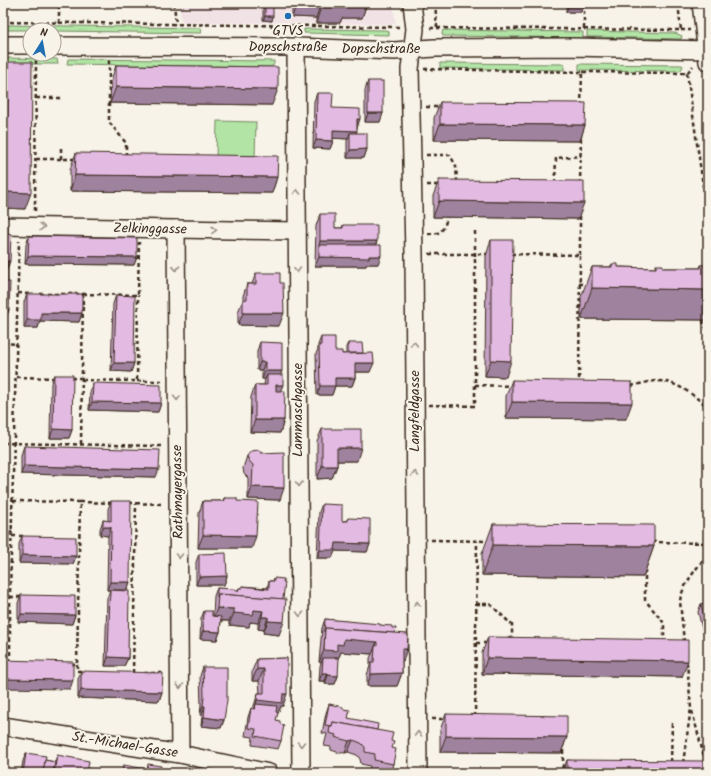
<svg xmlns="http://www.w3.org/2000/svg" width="711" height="776" font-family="Kalam,sans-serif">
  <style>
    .built { fill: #f1e2e6 }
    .green { fill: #b1e4a5; stroke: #768762 }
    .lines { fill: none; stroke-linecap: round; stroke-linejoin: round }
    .street-casing { stroke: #3b2a1e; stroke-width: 20 }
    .path { stroke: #3b2a1e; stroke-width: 2.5; stroke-dasharray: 4 3; stroke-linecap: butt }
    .street { stroke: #f7f3e8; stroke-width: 17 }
    .wall { fill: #c3a0c2; stroke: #3b2a1e }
    .shaded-wall { fill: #9f829e; stroke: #3b2a1e }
    .building { fill: #e3bae2; stroke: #3b2a1e }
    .oneway { stroke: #998e83 }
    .poi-dot { fill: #1f6fb2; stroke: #f7f3e8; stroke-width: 1.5 }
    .labels { text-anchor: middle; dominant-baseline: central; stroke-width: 4; stroke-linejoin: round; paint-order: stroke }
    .poi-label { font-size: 14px; fill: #3b2a1e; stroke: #f7f3e8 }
    .street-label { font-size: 14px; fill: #3b2a1e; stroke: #f7f3e8 }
  </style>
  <rect width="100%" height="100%" fill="#f7f3e8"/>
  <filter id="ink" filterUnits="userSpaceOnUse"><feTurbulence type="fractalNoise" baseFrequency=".025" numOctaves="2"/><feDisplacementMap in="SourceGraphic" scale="8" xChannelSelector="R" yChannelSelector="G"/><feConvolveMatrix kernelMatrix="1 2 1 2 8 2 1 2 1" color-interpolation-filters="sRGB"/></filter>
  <g filter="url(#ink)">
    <!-- built -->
    <path class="built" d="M179 3H393L396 24 184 22 181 19Z"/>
    <!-- green -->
    <g class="green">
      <path d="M3 25 200 28 201 33 54 31V30H3Z"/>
      <path d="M304 29 386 30 389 32V35L304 33Z"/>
      <path d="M443 30 583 32V38L443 36 442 33Z"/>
      <path d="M587 31 675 33 682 36 681 39 592 37H587Z"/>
      <path d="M3 58 57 59 58 64H3Z"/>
      <path d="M68 59 274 61V64L271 67 67 64Z"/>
      <path d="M440 63 564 64V70L440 68Z"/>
      <path d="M579 64 682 65 683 66 681 70 679 71 579 70Z"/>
      <path d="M217 121 256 122 255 158 216 157Z"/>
    </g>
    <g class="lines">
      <defs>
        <g id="street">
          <path d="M412 3 415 29 410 69 414 254 418 773"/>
          <path d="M701 3 708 62"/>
          <path d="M3 45H30"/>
          <path d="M54 46 296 47 394 51 434 48 572 47 708 50"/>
          <path d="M296 47 301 773"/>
          <path d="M3 226 297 231"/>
          <path d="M176 229 180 754"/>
          <path d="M3 726 180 754 269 773"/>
        </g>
      </defs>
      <!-- street casing -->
      <use href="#street" class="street-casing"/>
      <!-- path -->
      <g class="path">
        <path d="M174 3 176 24"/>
        <path d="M435 3 437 27"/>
        <path d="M3 22 399 27"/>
        <path d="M59 23V3"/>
        <path d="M430 28 681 30 678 3"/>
        <path d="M584 29V3"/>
        <path d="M681 30H690"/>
        <path d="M109 60V122L126 143V157"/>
        <path d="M424 69 582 72"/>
        <path d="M687 73 708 221"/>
        <path d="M36 98H62"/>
        <path d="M581 106 582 72 687 73 693 66"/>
        <path d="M426 107H441"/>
        <path d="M426 155H450L456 166 457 182"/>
        <path d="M36 159H75"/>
        <path d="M61 159V148"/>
        <path d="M555 183 556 158 581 156"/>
        <path d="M580 184 581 135"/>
        <path d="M427 185H440"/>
        <path d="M35 211 36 58"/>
        <path d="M428 234C442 234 444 230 447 217"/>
        <path d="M429 254H490"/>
        <path d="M511 254 580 255 579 385"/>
        <path d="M580 255V209"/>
        <path d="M579 284H589"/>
        <path d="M18 293 29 294"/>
        <path d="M40 294H83L81 444"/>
        <path d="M83 294 138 295 139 242"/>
        <path d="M703 320 704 325 708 330"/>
        <path d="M3 343 17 344"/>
        <path d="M16 377 56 378"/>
        <path d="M71 378H82"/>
        <path d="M82 380 137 381 138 295"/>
        <path d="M137 381H162"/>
        <path d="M475 385 512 386"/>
        <path d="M631 386C639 384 647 382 655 381 676 380 693 395 708 407"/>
        <path d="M429 405 475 406V230"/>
        <path d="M3 443 162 446"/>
        <path d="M13 501 80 502"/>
        <path d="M129 503 164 504"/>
        <path d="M3 531H12"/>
        <path d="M12 536H25"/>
        <path d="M431 540 490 541"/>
        <path d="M652 542 708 543"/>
        <path d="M645 569V600L664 623V641"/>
        <path d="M3 593H10"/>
        <path d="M10 597H24"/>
        <path d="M476 604H490L512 625V641"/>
        <path d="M684 642 680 601C682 585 698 567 708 553"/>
        <path d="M476 643H487"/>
        <path d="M10 662V593L19 241"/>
        <path d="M71 664H77L80 502 114 503"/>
        <path d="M77 664V671H83"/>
        <path d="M133 673 136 504"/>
        <path d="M144 673H165"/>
        <path d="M692 711 706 764"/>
        <path d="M475 717 477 541"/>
        <path d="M432 719H447"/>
        <path d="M563 743V765"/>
        <path d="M671 762 672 722"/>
        <path d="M683 763 691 708 687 663"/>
        <path d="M557 773 564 765"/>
      </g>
      <!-- street -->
      <use href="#street" class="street"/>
    </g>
    <!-- wall -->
    <g class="wall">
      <path d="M292 3H367L362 18H342L340 23H316V18L292 17Z"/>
      <path d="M553 3H584L581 12H566V5H553Z"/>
      <path d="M265 5 272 21 263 20V9Z"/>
      <path d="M8 62 25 209 3 208V75Z"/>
      <path d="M116 65 272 105 110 103 111 81Z"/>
      <path d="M368 81 383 113 380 122H365V90Z"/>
      <path d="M317 93 332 108 357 126 356 133 367 149 364 158H347V141L348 139 333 138V141L330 149 313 148 314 101Z"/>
      <path d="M440 102 585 125 580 141 434 140V118Z"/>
      <path d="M76 153 277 177 272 193 70 191V169Z"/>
      <path d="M439 180 578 219 433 217V196Z"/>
      <path d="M320 214 335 228H342L343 225 377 241 376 245 378 264H367L366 266H315L316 226Z"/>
      <path d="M29 236 137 257 134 265 25 264 26 245Z"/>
      <path d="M491 240 506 377 485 376 486 256Z"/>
      <path d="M612 264 618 267 655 268 656 265 663 268H700L701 265 708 268V320L581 319V297L592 267H610Z"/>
      <path d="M256 273 279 326 238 325V312L243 300V296L247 284H252Z"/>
      <path d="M27 294 82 313 79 322 40 321 38 328H24V302Z"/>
      <path d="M116 295 134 363 131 372 111 371 113 304Z"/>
      <path d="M321 337 335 351 342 354H346V347L348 343 362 354 370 372H355V378L352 386H335L332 395H317L316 354 318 349V345Z"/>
      <path d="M260 342 281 375 280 391 284 420 280 433 250 432 251 397 255 385H264L265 379H262V370H257V351Z"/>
      <path d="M54 375 72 430 69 438H50L51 383Z"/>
      <path d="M512 380 626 419 506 418V396Z"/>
      <path d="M93 383 161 403 158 412 89 410 90 392Z"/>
      <path d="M322 429 357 461H337V466L332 478 317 479V441Z"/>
      <path d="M24 446 156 477 21 474V455Z"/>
      <path d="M247 456 280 500 248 499V478L244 474 243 468Z"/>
      <path d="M224 498 237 501 252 548H198L199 513 203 501H223Z"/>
      <path d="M111 501 130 582 127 590 128 658 124 666H105L107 598 110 590H107L108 536 100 535V529L103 520 108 521V509Z"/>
      <path d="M322 504 342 521H346L348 518 370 544 367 552 335 551 332 558H317L319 512Z"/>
      <path d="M493 524 654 546 643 577 482 575V554Z"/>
      <path d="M22 536 76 556 73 564 19 563V544Z"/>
      <path d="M199 554 227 576 224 585H196V562Z"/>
      <path d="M274 578 279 635 263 633 264 630 258 629V623L250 622 249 627 229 625V621H221L220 632 217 640 200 639 201 619 204 611 212 616H213L214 596 217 588 238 590 239 588H241L242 586 267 588 269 581H273Z"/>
      <path d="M21 595 75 615 72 624 18 622V603Z"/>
      <path d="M708 602V635L704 637 698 612 701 604Z"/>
      <path d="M325 619 380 625 392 628 395 633 403 661H402V673L397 686H367V675L370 666V658L372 654 341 652 339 657H335L334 658 338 676 335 684H325V681H319L320 666 321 663 319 662 322 628Z"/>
      <path d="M488 637 682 677 482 674V653Z"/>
      <path d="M287 658 283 706H281L277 715 276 720 280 724 281 741 278 749 252 745 253 737 245 736 248 717 251 708 253 709 258 693H260L259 681H252V671L257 659Z"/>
      <path d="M203 667 224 720 221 728 201 726 202 715H200L201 705 200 676Z"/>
      <path d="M81 671 162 692 159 701 78 698V679Z"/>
      <path d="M329 704 343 709 348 718 377 730 391 741 393 764 390 773H369L370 766 361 764 360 759 357 755 348 752 345 753 337 752 331 750V747L324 746 327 734 322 733 326 713Z"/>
      <path d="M446 714 567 737 561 753 440 752V730Z"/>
      <path d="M26 753 45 760 55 762 57 755 87 773H21L23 761Z"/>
      <path d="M567 760 708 773H562Z"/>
    </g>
    <!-- shaded-wall -->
    <g class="shaded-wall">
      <path d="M63 3H160L159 6 62 5Z"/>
      <path d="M297 3H321L316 18 292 17Z"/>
      <path d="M345 3H367L362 18H342L340 23H316L321 7Z"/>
      <path d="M553 3H567L566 5H553Z"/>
      <path d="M570 3H584L581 12H566Z"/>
      <path d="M265 16H273L272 21 263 20Z"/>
      <path d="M116 87 278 89 272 105 110 103Z"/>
      <path d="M368 113H383L380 122H365Z"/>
      <path d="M357 119H360L357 128Z"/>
      <path d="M440 124 585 125 580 141 434 140Z"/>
      <path d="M333 130 357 131 354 139 350 133 348 139 330 138Z"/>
      <path d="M316 140 333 141 330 149 313 148Z"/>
      <path d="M367 149 364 158H347L350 150Z"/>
      <path d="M75 175 277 177 272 193 70 191Z"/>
      <path d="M7 192 31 193 25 209 3 208V202Z"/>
      <path d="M439 201 584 203 578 219 433 217Z"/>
      <path d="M320 241H377L373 254 319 245Z"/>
      <path d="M28 256 137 257 134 265 25 264Z"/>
      <path d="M369 256H381L378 264H367L366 266H315L319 257Z"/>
      <path d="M7 261H10L6 273Z"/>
      <path d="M592 288 708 290V320L581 319Z"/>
      <path d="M6 310H9L3 326V317Z"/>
      <path d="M41 313H82L79 322 40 321 38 328H24L27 320Z"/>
      <path d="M243 313H284L279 326 238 325Z"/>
      <path d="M491 360 511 361 506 377 485 376Z"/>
      <path d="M260 362H265L262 370H257Z"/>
      <path d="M114 363H134L131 372 111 371Z"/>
      <path d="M355 363H374L370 372H352Z"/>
      <path d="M265 371H282L279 380 267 375 265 379H262Z"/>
      <path d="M335 378H355L352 386H335L332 395H317L320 386Z"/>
      <path d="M276 385H283L278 397H272Z"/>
      <path d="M92 402 161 403 158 412 89 410Z"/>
      <path d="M512 402 632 403 626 419 506 418Z"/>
      <path d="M255 420H284L280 433 250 432Z"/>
      <path d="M53 429 72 430 69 438H50Z"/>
      <path d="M337 448H361L357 461H332Z"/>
      <path d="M24 466 159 469 156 477 21 474Z"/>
      <path d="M322 466H337L332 478 317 479Z"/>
      <path d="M252 487 284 488 280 500 248 499Z"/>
      <path d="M103 527H111L108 536 100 535Z"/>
      <path d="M203 535 256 536 252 548H198Z"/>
      <path d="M336 543 370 544 367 552 335 551 332 558H317L320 550Z"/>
      <path d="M493 545 654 546 643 577 482 575Z"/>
      <path d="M3 551H8L5 559H3Z"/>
      <path d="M22 555 76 556 73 564 19 563Z"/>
      <path d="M227 576 224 585H196L199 577Z"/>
      <path d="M110 582H130L127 590H107Z"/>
      <path d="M217 608 234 609 229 621 213 620Z"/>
      <path d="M254 610 263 611 258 623 250 622 249 627 229 625 234 613Z"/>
      <path d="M21 614 75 615 72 624 18 622Z"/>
      <path d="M262 617H268L264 630 258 629Z"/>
      <path d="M268 621 284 622 279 635 263 633Z"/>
      <path d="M707 628H708V635L704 637Z"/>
      <path d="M203 631 220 632 217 640 200 639Z"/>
      <path d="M325 632 377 642 372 654 341 652 339 657H335L332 663 323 658 321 663 319 662 324 650Z"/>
      <path d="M402 649H407L403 661H397Z"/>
      <path d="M108 657 128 658 124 666H105Z"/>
      <path d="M487 658 688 661 682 677 482 674Z"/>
      <path d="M257 669H264L259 681H252Z"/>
      <path d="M322 673H328L325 681H319Z"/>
      <path d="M402 673 397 686H367L371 674Z"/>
      <path d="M328 675 338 676 335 684H325Z"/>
      <path d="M3 679 73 680 70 689 3 688Z"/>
      <path d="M81 690 162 692 159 701 78 698Z"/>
      <path d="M283 694H287L283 706H281L277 715 255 709 257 700Z"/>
      <path d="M203 706H205L202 715H200Z"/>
      <path d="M204 717 224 720 221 728 201 726Z"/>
      <path d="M446 736 567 737 561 753 440 752Z"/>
      <path d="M353 740 348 752 345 753 349 741Z"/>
    </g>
    <!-- building -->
    <g class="building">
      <rect x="321" y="3" width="25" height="4"/>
      <path d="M265 5 273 6V16H265Z"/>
      <path d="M8 62H32L31 193 7 192Z"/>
      <path d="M116 65 278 67V89L116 87Z"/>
      <rect x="368" y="81" width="15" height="32"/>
      <path d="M317 93H333L332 108 360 109V119H357V131L333 130V141L316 140Z"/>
      <path d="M440 102 586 103 585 125 440 124Z"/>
      <path d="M350 133H367V149L350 150Z"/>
      <path d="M76 153 278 156 277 177 75 175Z"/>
      <path d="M439 180 584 181V203L439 201Z"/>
      <path d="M320 214H335V228H343V225H377V241H320Z"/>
      <path d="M3 225H8V233L11 234 10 261H7V282H10L9 310H6V317H3Z"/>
      <path d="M29 236 137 238V257L28 256Z"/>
      <path d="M491 240H513L511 361 491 360Z"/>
      <path d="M319 245H381V256H369V258L319 257Z"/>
      <path d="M612 264H618V267L656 268V265H663V268H701V265H707V268H708V290L592 288V267H612Z"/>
      <path d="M256 273H280V283H283L284 313H243V300L247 299V284H256Z"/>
      <path d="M27 294H82V313H41V320H27Z"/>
      <path d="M116 295 135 296 134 363H114Z"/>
      <path d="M321 337H335V351H342V354L373 353 374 363H355V378H335V386H320L319 345H321Z"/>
      <path d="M260 342 282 343V371H265V362H260Z"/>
      <path d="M348 343H362L363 353H348Z"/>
      <path d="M54 375H73L72 430 53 429Z"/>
      <path d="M267 375H283V385H276V391H285L284 420H255V385H267Z"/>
      <path d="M512 380 632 382V403L512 402Z"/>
      <path d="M93 383 161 385V403L92 402Z"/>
      <path d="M322 429H361V448H337V466H322Z"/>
      <path d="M3 446H4L3 494Z"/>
      <path d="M24 446 160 450 159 469 24 466Z"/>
      <path d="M259 450 261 453 284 452V488L252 487 253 465 249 461 247 456 251 451Z"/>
      <path d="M224 498H237V501L258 502 256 536 203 535V501H224Z"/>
      <path d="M111 501H131L130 582H110L111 527H103V520L111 521Z"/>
      <path d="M322 504 342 505V521H348V518L370 519V544L336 543 335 550H320Z"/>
      <path d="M493 524 654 525V546L493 545Z"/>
      <path d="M3 532H9L8 551H3Z"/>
      <path d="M22 536 76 537V556L22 555Z"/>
      <path d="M226 553 227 576 199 577V554Z"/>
      <path d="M274 578 284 579 283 582H285L283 599 218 594 217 598V588L234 589V590L238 591 239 588H242V586L269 589V581H274Z"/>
      <path d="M110 590 129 591 128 658 108 657Z"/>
      <path d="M218 594 286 599 284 622 268 621V617H262L263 611 254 610 253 615 234 613V609L217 608Z"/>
      <path d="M21 595 75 596V615L21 614Z"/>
      <path d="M708 602V628H707L701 604Z"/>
      <path d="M204 611H212V616L221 617 220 632 203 631Z"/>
      <path d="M325 619 380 624V625L392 626V628H396L395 633 325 628 324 632Z"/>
      <path d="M325 628 408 634 407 649H402V673L371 674V662H374L375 646H377V642L344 639 343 645 337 644V651L324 650Z"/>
      <path d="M488 637 688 640V661L487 658Z"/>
      <path d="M287 658V694H283L282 703 257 700 258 693H264V669H257V659Z"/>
      <path d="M323 658H339L338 676 328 675V673H322Z"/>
      <path d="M3 660 73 662V680L3 679Z"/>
      <path d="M203 667H227V700L224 720 204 717 205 706H203L204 697Z"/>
      <path d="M81 671 163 673 162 692 81 690Z"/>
      <path d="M256 704 277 706 276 712 278 713 276 720 280 721V724L284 725 281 741 255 736 256 729 248 728 251 708 255 709Z"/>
      <path d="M329 704 343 707V709L350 710 348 718 378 724 377 730 333 722 332 726 325 725Z"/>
      <path d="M446 714 567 716V737L446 736Z"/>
      <path d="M333 722 393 733 391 741 394 742 392 748 396 749 393 764 374 760 375 754 365 752V747L361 743 353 740 349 741 341 739 335 737 336 735 329 733 330 726H332Z"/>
      <path d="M26 753 46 756 43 773H23Z"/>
      <path d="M57 755 89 761 87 773H54Z"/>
      <path d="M45 760 55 762 53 773H43Z"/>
      <path d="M567 760 708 761V773H567Z"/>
      <path d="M148 764 161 766 160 770 176 773H122L123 765 147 769Z"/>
    </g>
    <!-- one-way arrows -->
    <defs><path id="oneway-chevron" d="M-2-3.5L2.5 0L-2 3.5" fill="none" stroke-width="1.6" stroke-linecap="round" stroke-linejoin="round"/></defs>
    <g class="oneway">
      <use href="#oneway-chevron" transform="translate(297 192) rotate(-90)"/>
      <use href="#oneway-chevron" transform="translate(42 227) rotate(1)"/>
      <use href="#oneway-chevron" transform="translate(214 230) rotate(1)"/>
      <use href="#oneway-chevron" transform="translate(176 268) rotate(90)"/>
      <use href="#oneway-chevron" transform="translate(297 270) rotate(90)"/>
      <use href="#oneway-chevron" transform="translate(414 344) rotate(-90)"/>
      <use href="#oneway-chevron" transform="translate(177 398) rotate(89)"/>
      <use href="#oneway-chevron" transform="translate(415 474) rotate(-90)"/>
      <use href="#oneway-chevron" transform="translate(299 484) rotate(90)"/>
      <use href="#oneway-chevron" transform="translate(179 556) rotate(90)"/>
      <use href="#oneway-chevron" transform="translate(417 604) rotate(-90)"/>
      <use href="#oneway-chevron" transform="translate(300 614) rotate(90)"/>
      <use href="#oneway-chevron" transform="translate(180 686) rotate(89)"/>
      <use href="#oneway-chevron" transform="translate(418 734) rotate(-90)"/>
      <use href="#oneway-chevron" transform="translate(301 744) rotate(90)"/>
    </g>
  </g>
  <!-- markers -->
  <circle class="poi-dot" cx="288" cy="16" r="4"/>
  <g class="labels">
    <!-- poi labels -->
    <g class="poi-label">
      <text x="288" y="31">GTVS<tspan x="288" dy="16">Dopschstraße</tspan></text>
    </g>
    <!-- street labels -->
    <g class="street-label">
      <text x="381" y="49">Dopschstraße</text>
      <text transform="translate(150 229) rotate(1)">Zelkinggasse</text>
      <text transform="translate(298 410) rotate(-90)">Lammaschgasse</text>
      <text transform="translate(415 411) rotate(-90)">Langfeldgasse</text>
      <text transform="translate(178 492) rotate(-91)">Rathmayergasse</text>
      <text transform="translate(125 745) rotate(9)">St.-Michael-Gasse</text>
    </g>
  </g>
  <!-- margin -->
  <rect width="711" height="776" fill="none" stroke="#f7f3e8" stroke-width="16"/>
  <rect x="8" y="8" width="695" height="760" fill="none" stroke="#3b2a1e" stroke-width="1.5" filter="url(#ink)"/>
  <!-- north arrow -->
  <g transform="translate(42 42) rotate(11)"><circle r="19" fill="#f7f3e8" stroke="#aca397"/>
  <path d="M0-3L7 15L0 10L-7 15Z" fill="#1f6fb2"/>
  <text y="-6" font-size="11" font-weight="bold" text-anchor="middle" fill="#3b2a1e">N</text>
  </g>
</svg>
